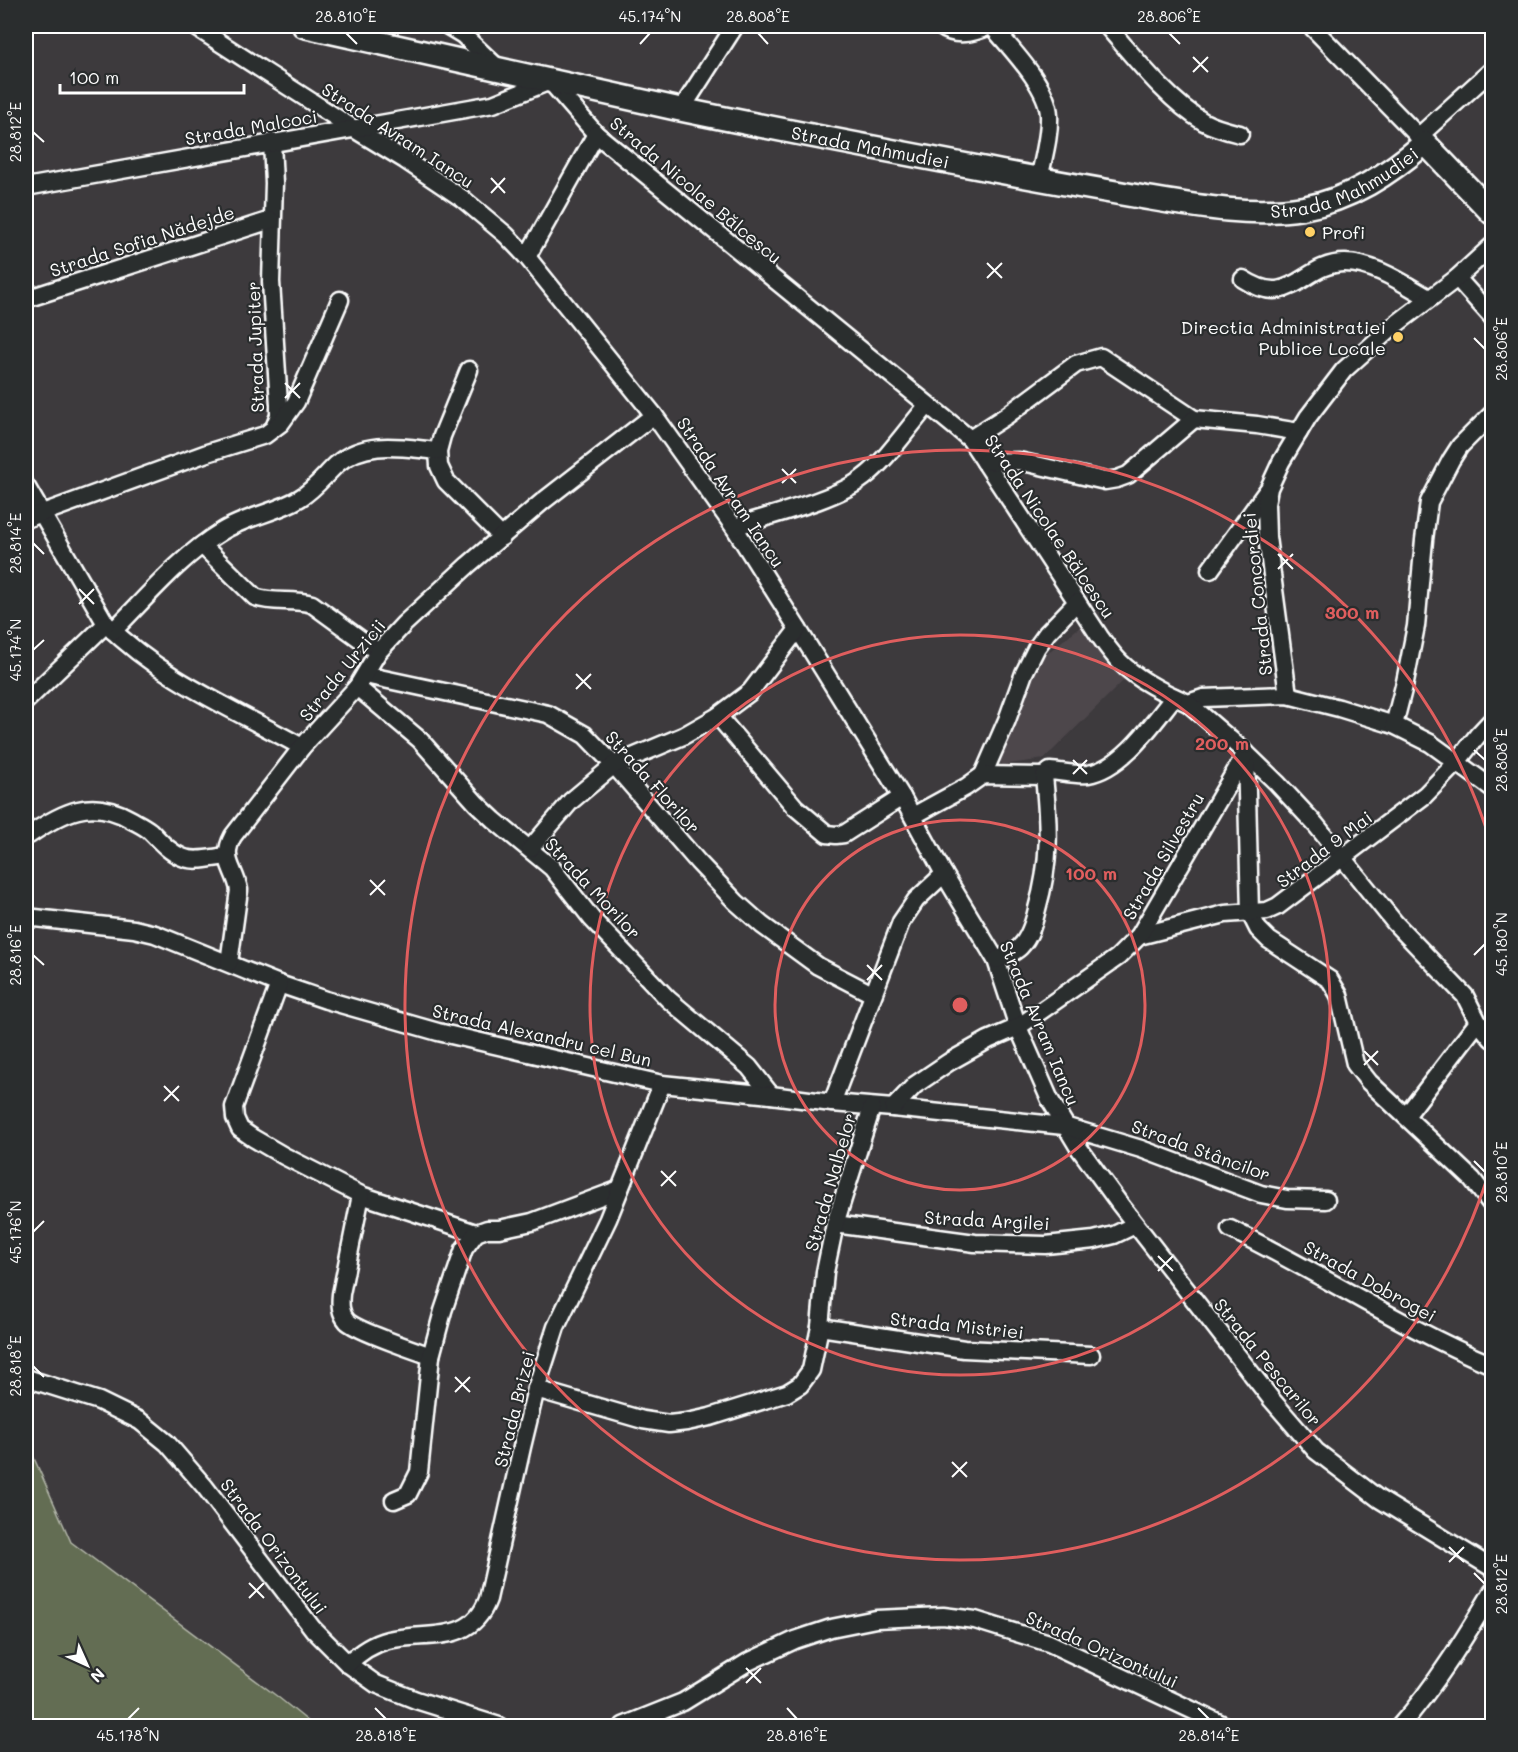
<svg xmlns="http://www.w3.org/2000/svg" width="1518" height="1752" font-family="Mali,sans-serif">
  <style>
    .built { fill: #4e474c }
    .green { fill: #646d53; stroke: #b2b6a9; stroke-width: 1.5 }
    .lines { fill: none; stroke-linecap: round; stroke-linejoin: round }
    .minor-casing { stroke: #fff; stroke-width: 21 }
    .major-casing { stroke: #fff; stroke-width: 27 }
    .minor { stroke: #2a2d2e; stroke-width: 16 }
    .major { stroke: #2a2d2e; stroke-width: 22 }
    .ticks { fill: none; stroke: #fff; stroke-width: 2 }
    .ring { fill: none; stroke: #e05e5e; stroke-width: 3 }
    .poi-dot { fill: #ffd166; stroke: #2a2d2e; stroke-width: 2 }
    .labels { text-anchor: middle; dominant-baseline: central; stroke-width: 4.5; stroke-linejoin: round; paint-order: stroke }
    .street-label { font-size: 18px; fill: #fff; stroke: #2a2d2e }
    .poi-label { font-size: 18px; fill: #fff; stroke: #2a2d2e; text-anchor: start }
    .centre { fill: #e05e5e; stroke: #2a2d2e; stroke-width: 3 }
    .ring-label { font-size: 18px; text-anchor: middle; font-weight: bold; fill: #e05e5e; stroke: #2a2d2e; stroke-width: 4.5; stroke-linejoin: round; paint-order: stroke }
    .neatline { fill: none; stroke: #fff; stroke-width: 2 }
    .ticks-label { font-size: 15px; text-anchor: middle; fill: #fff }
  </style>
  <rect width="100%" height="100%" fill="#3d3a3d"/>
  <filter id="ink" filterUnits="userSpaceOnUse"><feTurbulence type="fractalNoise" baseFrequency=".0167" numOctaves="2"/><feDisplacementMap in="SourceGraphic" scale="12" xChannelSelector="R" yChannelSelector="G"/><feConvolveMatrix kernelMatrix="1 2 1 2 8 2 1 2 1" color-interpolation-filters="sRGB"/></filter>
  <g filter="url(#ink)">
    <!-- built -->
    <path class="built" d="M1081 626 1125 679 1044 759 1003 765 998 760 1040 659Z"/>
    <!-- green -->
    <path class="green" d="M26 1440 71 1542 278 1697 314 1726H26Z"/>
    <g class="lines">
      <defs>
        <g id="minor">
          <path d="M194 26 354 129 405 160 463 199 506 235 527 257 654 415 734 527 798 629 902 797 944 874 996 960 1018 1027 1050 1100 1079 1148 1119 1203 1272 1400 1316 1451 1379 1499 1492 1568"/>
          <path d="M448 26 463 35 498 68"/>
          <path d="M940 26C956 38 973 33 990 26"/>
          <path d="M992 26C1010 48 1048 86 1049 115 1050 136 1043 159 1039 180"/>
          <path d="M1107 26C1134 57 1168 101 1204 122 1215 128 1228 131 1240 134"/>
          <path d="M1311 26 1425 143"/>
          <path d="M681 110 735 26"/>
          <path d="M1418 137 1492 70"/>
          <path d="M272 142 274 183 271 282 279 404V415L274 428"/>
          <path d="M26 187 493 104 550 81 596 134 970 439 1100 637C1106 645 1113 655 1120 662 1139 681 1164 693 1188 703L1203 698 1288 695 1339 708 1394 725 1430 743 1492 788"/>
          <path d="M527 257 596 134"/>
          <path d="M1457 278 1492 317"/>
          <path d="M1243 279C1292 311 1302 263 1345 263 1374 263 1404 284 1429 298"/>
          <path d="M26 299 271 220"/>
          <path d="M469 370 442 436 438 451 439 466 446 481 502 537"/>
          <path d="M970 439 1006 416 1076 364 1101 357 1194 419 1257 425 1299 432"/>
          <path d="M985 462 1019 461 1105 481 1117 479 1128 475 1194 419"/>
          <path d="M26 486 106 624C162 680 234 709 302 747"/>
          <path d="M26 519 207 453 265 435 281 423 296 402 340 300"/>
          <path d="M734 527C770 515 835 500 863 478 886 461 908 428 927 406"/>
          <path d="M202 545 255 597C274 604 293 598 312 604L378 652"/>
          <path d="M1210 570 1267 491"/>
          <path d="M113 631C145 599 182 555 221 532 246 516 276 513 300 498 315 489 325 475 337 464 366 439 403 448 438 451"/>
          <path d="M365 675 548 714 585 735 614 765 698 862 736 902 762 925 818 966 872 994"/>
          <path d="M357 687 420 740 476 803 494 820 552 868 592 919 668 999 749 1067 771 1095"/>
          <path d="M1288 695 1267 537 1266 504 1269 488 1281 462 1308 417 1344 370 1391 328 1457 278 1492 246"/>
          <path d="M26 701 106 624"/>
          <path d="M1188 703 1246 753 1277 783 1316 825 1395 923 1465 996 1478 1022 1492 1039"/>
          <path d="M718 716 795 807 827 834 836 835 844 834 902 797"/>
          <path d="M1394 725 1405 682 1416 626 1424 540 1429 502 1451 460 1460 446 1492 414"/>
          <path d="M1246 753 1250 913 1258 929 1269 940 1330 980 1339 995 1355 1064 1369 1082 1472 1179 1492 1205"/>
          <path d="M983 775 1007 720 1024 673 1037 647 1047 633 1077 602"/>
          <path d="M913 816 966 787 983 775 1044 776 1050 771C1063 772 1075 775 1088 774 1122 769 1153 723 1174 697"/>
          <path d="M29 835C63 812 91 797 130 819 137 823 144 826 150 831 160 841 169 852 182 857 195 863 214 857 228 856"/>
          <path d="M530 849 571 801 614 765 683 736 718 716 750 692 798 629"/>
          <path d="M26 917 134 929 155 934 279 984 326 1000 438 1032 662 1084 771 1095 832 1103 893 1108 1064 1126 1141 1149 1261 1194 1287 1199 1326 1200"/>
          <path d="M1139 936 1225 914 1267 911 1278 906 1425 795 1457 762 1478 735 1492 720"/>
          <path d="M996 960C1004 957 1014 953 1020 947 1030 937 1034 922 1037 909 1051 860 1049 826 1044 776"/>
          <path d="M229 963 239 890C235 868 220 860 233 836L302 747 357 687 378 652 404 624 468 565 542 502 654 415"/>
          <path d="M279 984 234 1107 235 1118 240 1129 253 1138 284 1156 361 1195 476 1233"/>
          <path d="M832 1103 901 922 916 900 944 874"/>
          <path d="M893 1108 915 1085 949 1062 988 1040 1018 1027 1118 957 1139 936 1246 753"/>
          <path d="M1406 1116 1478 1022"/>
          <path d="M361 1195 341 1294C340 1304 340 1313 347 1321 357 1331 414 1350 431 1356"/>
          <path d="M835 1224 975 1243 1046 1245 1094 1240 1114 1235 1135 1225"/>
          <path d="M1230 1229C1319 1272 1401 1327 1492 1365"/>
          <path d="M820 1327 964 1349 1091 1355"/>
          <path d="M26 1378 99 1401 140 1421 167 1443 205 1487 313 1629 348 1664 376 1684 416 1700 499 1726"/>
          <path d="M536 1389 643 1420 669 1424 687 1422 710 1417 787 1393 800 1385 811 1370 820 1327 825 1272 835 1224 872 1107"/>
          <path d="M394 1500 408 1494 419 1472 431 1356 443 1311 464 1249 476 1233 487 1229H499L532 1222 620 1189"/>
          <path d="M348 1664C359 1653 372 1644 388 1640 427 1631 471 1646 488 1599L522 1447 536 1389 556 1327 608 1219 662 1084"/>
          <path d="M623 1726 683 1702 748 1662 795 1640 831 1628 876 1619 943 1616 975 1620 1049 1643 1226 1726"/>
          <path d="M1400 1726C1436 1685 1464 1639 1492 1592"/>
        </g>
        <g id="major">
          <path id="s1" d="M304 26C429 53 553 82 678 109 779 130 880 149 981 168 1032 178 1084 187 1136 196 1190 205 1248 217 1303 208 1350 200 1390 173 1425 143L1492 213"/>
        </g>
      </defs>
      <!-- minor casing -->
      <use href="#minor" class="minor-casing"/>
      <!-- major casing -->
      <use href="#major" class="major-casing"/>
      <!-- minor -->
      <use href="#minor" class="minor"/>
      <!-- major -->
      <use href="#major" class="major"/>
    </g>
  </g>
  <!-- ticks -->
  <path class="ticks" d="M346 33 357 44M758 33 768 44M1169 33 1180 44M640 44 650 33M1193 57 1208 72M1193 72 1208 57M33 132 44 142M491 178 505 193M491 193 505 178M987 263 1002 278M987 278 1002 263M1474 338 1485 349M285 383 300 398M285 398 300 383M782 469 796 483M782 483 796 469M33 543 44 554M1278 554 1293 569M1278 569 1293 554M79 589 94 604M79 604 94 589M33 650 44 640M576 674 591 689M576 689 591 674M1474 750 1485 760M1073 760 1087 774M1073 774 1087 760M370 880 385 895M370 895 385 880M33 955 44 965M1474 955 1485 944M867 965 882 980M867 980 882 965M1364 1051 1378 1065M1364 1065 1378 1051M164 1086 179 1101M164 1101 179 1086M1474 1161 1485 1172M661 1171 676 1186M661 1186 676 1171M33 1232 44 1221M1158 1256 1173 1271M1158 1271 1173 1256M33 1366 44 1377M455 1377 470 1392M455 1392 470 1377M952 1462 967 1477M952 1477 967 1462M1449 1547 1464 1562M1449 1562 1464 1547M1474 1573 1485 1584M249 1583 264 1598M249 1598 264 1583M746 1668 761 1683M746 1683 761 1668M375 1708 386 1719M787 1708 797 1719M1198 1708 1209 1719M128 1719 139 1708"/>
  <!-- distance rings -->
  <g class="ring">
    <circle cx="960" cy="1005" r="185"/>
    <circle cx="960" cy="1005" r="370"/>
    <path d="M1492 1163A555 555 0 1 1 1492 847"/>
  </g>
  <!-- markers -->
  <g class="poi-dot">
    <circle cx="1310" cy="232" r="6"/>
    <circle cx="1398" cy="337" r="6"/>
  </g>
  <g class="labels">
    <!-- street labels -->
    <g class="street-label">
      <text transform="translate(251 127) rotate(-10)">Strada Malcoci</text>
      <text transform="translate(398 135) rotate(33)">Strada Avram Iancu</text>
      <text stroke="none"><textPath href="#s1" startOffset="579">Strada Mahmudiei</textPath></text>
      <text stroke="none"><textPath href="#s1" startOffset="1065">Strada Mahmudiei</textPath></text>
      <text transform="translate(696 190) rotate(40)">Strada Nicolae Bălcescu</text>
      <text transform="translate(142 241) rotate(-18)">Strada Sofia Nădejde</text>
      <text transform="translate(255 347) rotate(-92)">Strada Jupiter</text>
      <text transform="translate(731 492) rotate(56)">Strada Avram Iancu</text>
      <text transform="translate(1050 526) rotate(56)">Strada Nicolae Bălcescu</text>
      <text transform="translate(1257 594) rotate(-96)">Strada Concordiei</text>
      <text transform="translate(342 670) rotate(-51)">Strada Urzicii</text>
      <text transform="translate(653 782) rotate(48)">Strada Florilor</text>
      <text transform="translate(1324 849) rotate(-37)">Strada 9 Mai</text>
      <text transform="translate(1163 856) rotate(-60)">Strada Silvestru</text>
      <text transform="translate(593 888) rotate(47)">Strada Morilor</text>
      <text transform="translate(1040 1023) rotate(67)">Strada Avram Iancu</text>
      <text transform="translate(542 1035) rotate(13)">Strada Alexandru cel Bun</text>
      <text transform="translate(1201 1150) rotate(20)">Strada Stâncilor</text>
      <text transform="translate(830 1182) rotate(-74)">Strada Nalbelor</text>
      <text transform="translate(987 1220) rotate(3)">Strada Argilei</text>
      <text transform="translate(1370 1281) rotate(29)">Strada Dobrogei</text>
      <text transform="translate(957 1325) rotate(6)">Strada Mistriei</text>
      <text transform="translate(1268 1362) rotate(51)">Strada Pescarilor</text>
      <text transform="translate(514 1409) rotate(-76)">Strada Brizei</text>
      <text transform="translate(274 1546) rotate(53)">Strada Orizontului</text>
      <text transform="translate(1102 1649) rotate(24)">Strada Orizontului</text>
    </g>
    <!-- poi labels -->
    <g class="poi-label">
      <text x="1322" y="232">Profi</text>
      <text x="1386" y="327" text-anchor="end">Directia Administratiei<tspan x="1386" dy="21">Publice Locale</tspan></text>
    </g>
  </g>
  <circle cx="960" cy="1005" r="9" class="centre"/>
  <g class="ring-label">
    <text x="1352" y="619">300 m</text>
    <text x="1222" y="750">200 m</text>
    <text x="1091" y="880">100 m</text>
  </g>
  <!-- margin -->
  <rect width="1518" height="1752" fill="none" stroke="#2a2d2e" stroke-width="66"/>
  <!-- north arrow -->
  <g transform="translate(87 1665) rotate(135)" stroke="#2a2d2e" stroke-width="4.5" paint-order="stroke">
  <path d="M0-4.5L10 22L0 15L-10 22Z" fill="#ffffff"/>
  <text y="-9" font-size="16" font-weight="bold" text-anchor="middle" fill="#ffffff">N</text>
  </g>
  <!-- scale -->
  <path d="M60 84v9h184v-9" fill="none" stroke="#ffffff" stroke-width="3"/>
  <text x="69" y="84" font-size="18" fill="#ffffff" stroke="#2a2d2e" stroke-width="4.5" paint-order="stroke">100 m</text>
  <rect x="33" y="33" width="1452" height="1686" class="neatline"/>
  <g class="ticks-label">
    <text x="346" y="22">28.810°E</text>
    <text x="650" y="22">45.174°N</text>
    <text x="758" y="22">28.808°E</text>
    <text x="1169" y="22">28.806°E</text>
    <text transform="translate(16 132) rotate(-90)" y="5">28.812°E</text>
    <text transform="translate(1502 349) rotate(-90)" y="5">28.806°E</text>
    <text transform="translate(16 543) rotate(-90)" y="5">28.814°E</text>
    <text transform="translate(16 650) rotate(-90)" y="5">45.174°N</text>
    <text transform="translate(1502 760) rotate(-90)" y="5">28.808°E</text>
    <text transform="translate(1502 944) rotate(-90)" y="5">45.180°N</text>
    <text transform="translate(16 955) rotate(-90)" y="5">28.816°E</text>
    <text transform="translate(1502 1172) rotate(-90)" y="5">28.810°E</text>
    <text transform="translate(16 1232) rotate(-90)" y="5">45.176°N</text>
    <text transform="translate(16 1366) rotate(-90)" y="5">28.818°E</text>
    <text transform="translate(1502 1584) rotate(-90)" y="5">28.812°E</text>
    <text x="128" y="1741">45.178°N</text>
    <text x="386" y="1741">28.818°E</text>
    <text x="797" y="1741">28.816°E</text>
    <text x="1209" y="1741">28.814°E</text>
  </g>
</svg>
